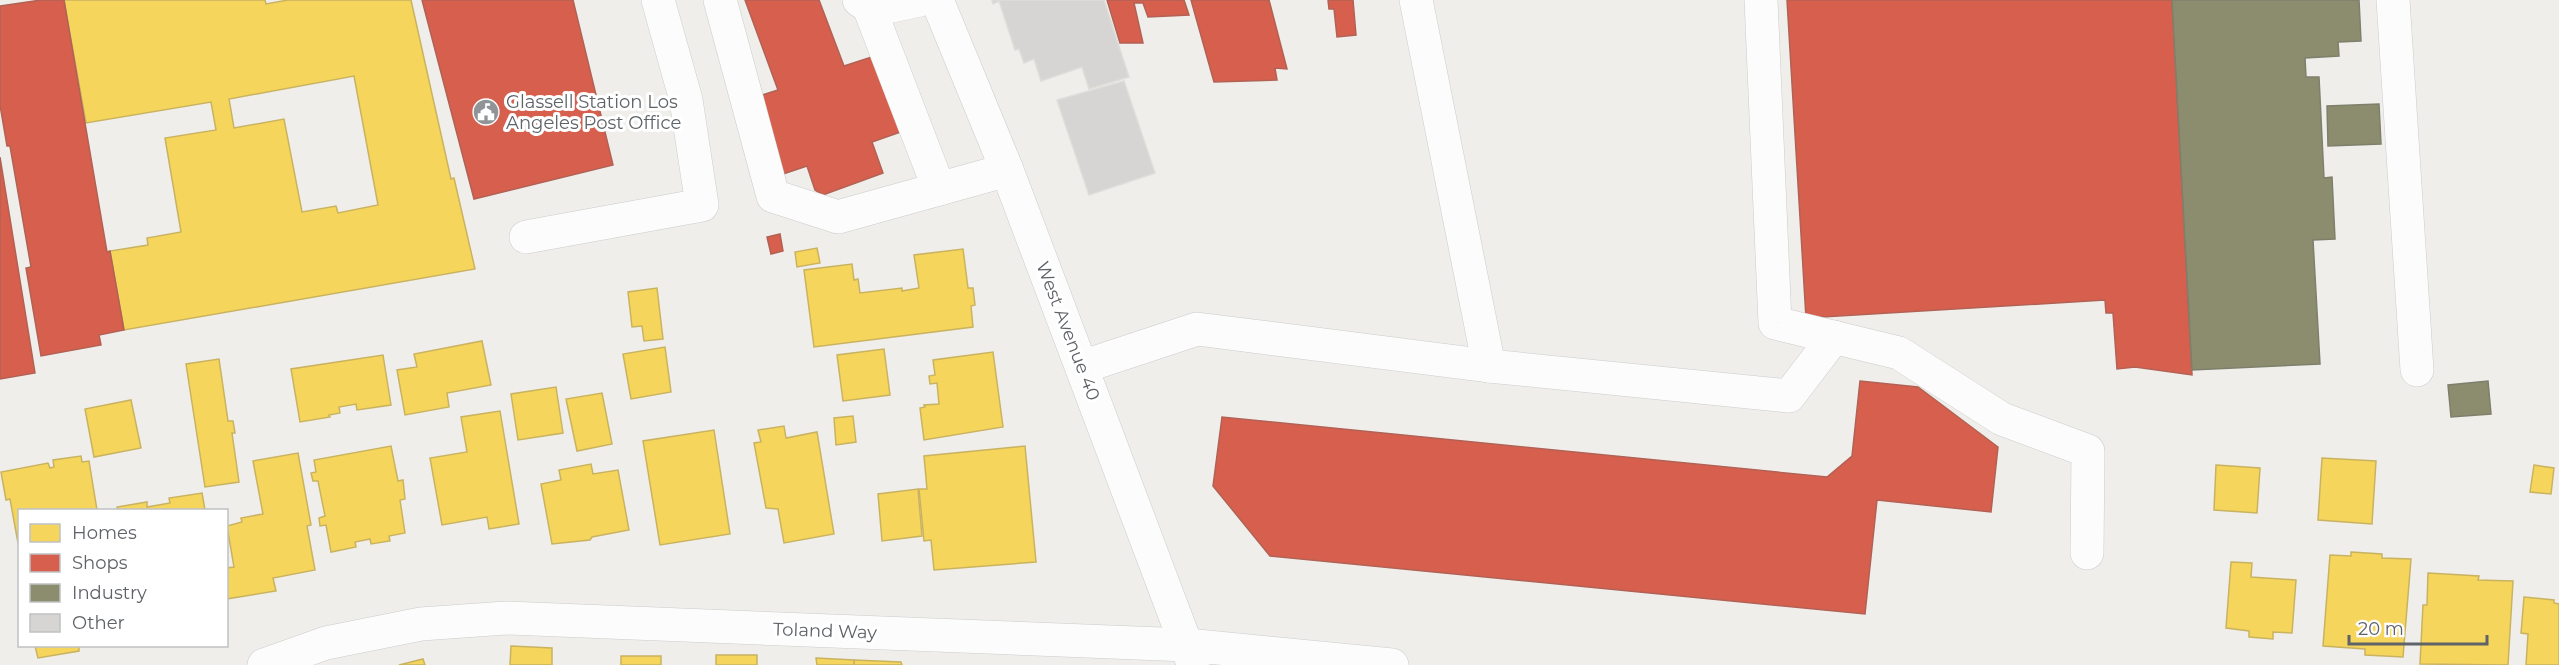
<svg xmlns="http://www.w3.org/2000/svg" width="2559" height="665" font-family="Montserrat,sans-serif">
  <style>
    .homes { fill: #f6d55c; stroke: #c9b360; stroke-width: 1.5; fill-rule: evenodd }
    .shops { fill: #d6604d; stroke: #b26155; stroke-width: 1.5 }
    .industry { fill: #8c8c6e; stroke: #7e806c; stroke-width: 1.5 }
    .building { fill: #d6d5d3; stroke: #deddd9; stroke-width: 1.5 }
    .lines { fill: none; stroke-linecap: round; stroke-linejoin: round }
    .minor-casing { stroke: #cbcccc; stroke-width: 34 }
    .minor { stroke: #fdfcfc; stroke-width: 33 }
    .labels { text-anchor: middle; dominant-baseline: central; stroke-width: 6; stroke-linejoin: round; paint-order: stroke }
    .poi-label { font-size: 18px; fill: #5f6368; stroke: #fff; text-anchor: start }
    .street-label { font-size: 18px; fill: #5f6368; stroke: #fff }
  </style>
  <rect width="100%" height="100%" fill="#efeeea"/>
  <!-- homes -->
  <g class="homes">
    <path d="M64 0H265L266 4 288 0H411L451 179 454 178 475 269 124 330 110 251 148 245 147 238 181 232 165 138 216 130 211 102 86 123ZM354 76 378 205 338 213 336 206 302 212 284 119 234 128 229 99Z"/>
    <path d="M817 248 820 263 797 267 795 252Z"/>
    <path d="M963 249 968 288H973L975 305 971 306 973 327 814 347 804 270 852 264 854 280 858 279 860 293 902 288V291L919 288 914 255Z"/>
    <path d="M657 288 663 339 644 341 642 326 632 327 628 292Z"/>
    <path d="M482 341 491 385 447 393 449 407 405 415 397 370 417 367 414 354Z"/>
    <path d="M665 347 671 392 631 399 623 354Z"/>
    <path d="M884 349 890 395 843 401 837 355Z"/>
    <path d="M993 352 1003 427 924 440 920 408 925 407 924 405 939 404 937 383 930 384 929 376 935 375 933 360Z"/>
    <path d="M383 355 391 405 357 410 356 404 339 407 340 413 329 415 330 417 300 422 291 369Z"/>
    <path d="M219 359 228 421H233L235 433H232L239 482 205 487 186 364Z"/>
    <path d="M556 387 563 433 518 440 511 394Z"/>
    <path d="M602 393 612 444 577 451 566 399Z"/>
    <path d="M131 400 141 448 94 457 85 409Z"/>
    <path d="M500 411 519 524 489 529 487 517 442 525 430 458 467 452 461 417Z"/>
    <path d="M853 416 856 442 836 445 834 418Z"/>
    <path d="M784 426 786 438 817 432 834 534 784 543 778 509 766 508 754 443 761 442 758 430Z"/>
    <path d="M714 430 730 534 660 545 643 441Z"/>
    <path d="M391 446 398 481 403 480 405 499 400 500 405 533 389 536 390 541 371 544 370 539 355 542 356 547 331 552 326 525 320 526 319 518 325 516 318 481H313L311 473 316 472 314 460Z"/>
    <path d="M1025 446 1036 562 934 570 931 540 924 541 919 489H927L924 456Z"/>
    <path d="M298 453 311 525 307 526 315 570 273 578 276 591 226 599V568L234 567 227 526 242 522 241 518 263 514 253 461Z"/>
    <path d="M81 456 82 462 89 461 97 510H20L18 543 10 499 6 500 1 472 48 463 50 468 54 467 53 460Z"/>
    <path d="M2322 458 2376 461 2372 524 2318 520Z"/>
    <path d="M591 464 593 474 618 470 629 530 592 537 590 540 552 544 541 484 561 480 559 470Z"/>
    <path d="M2216 465 2260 468 2257 513 2214 510Z"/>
    <path d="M2534 465 2554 468 2551 494 2530 492Z"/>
    <path d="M918 489 922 536 882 541 878 494Z"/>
    <path d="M202 493 205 510H118L117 507 147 502V507L170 503 169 498Z"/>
    <path d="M2351 552 2382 554V558L2411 559 2403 657 2365 655V649L2323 646 2330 555 2351 556Z"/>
    <path d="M2231 562 2252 563 2251 577 2296 580 2292 633 2273 632V639L2249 637V631L2226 628Z"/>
    <path d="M2428 573 2479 576 2478 580 2513 581 2508 665 2420 664 2423 605H2427Z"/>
    <path d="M2524 597 2554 600V603L2559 604V665H2526L2528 634 2521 633Z"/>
    <path d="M35 646H79V651L38 658Z"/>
    <path d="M511 646 552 648V665H510Z"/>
    <rect x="716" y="655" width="41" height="10"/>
    <rect x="621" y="656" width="40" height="9"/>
    <path d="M816 658 854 660V665H817Z"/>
    <path d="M423 659 425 665H399Z"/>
    <path d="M854 660 901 662 902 665H854Z"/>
  </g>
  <!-- shops -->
  <g class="shops">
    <path d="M41 0H64L107 252 110 251 124 330 99 335 101 345 41 356 26 268 31 267 10 146H7L0 105V6Z"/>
    <path d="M422 0H573L613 165 474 199Z"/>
    <path d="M745 0H819L844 66 881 54 909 129 872 142 883 173 823 195 815 190 807 166 780 175 753 98 778 90Z"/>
    <path d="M1107 0H1184L1189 15 1148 17 1143 3H1134L1143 43H1120Z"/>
    <path d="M1191 0H1269L1287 69 1275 68 1277 80 1214 82Z"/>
    <path d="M1328 0H1353L1356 35 1337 37 1334 9H1329Z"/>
    <path d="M1787 0H2172L2192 375 2135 367 2117 369 2113 313H2106L2105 300 1806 318Z"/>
    <path d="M0 157 35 373 0 379Z"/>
    <path d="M780 234 783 251 771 254 767 237Z"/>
    <path d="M1860 381 1918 387 1998 447 1991 512 1877 500 1865 614 1270 556 1213 486 1222 417 1827 477 1852 456Z"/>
  </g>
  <!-- industry -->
  <g class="industry">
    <path d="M2172 0H2359L2361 41 2338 42 2339 56 2305 58 2306 77H2319L2324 178 2332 177 2335 239 2313 240 2320 364 2192 370Z"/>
    <path d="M2379 104 2381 144 2328 146 2327 106Z"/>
    <path d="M2488 381 2491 414 2451 417 2448 385Z"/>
  </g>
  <!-- building -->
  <g class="building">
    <path d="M992 0H1104L1129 77 1089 89 1082 67 1041 81 1034 59 1024 63 1019 49 1015 50 999 1 993 4Z"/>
    <path d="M1124 81 1155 173 1089 195 1057 100Z"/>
  </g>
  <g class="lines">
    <defs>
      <g id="minor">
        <path d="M720 0 773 196 838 217 1007 170"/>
        <path d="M859 0 869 7 939 189"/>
        <path d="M937 0 1007 170 1193 663"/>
        <path d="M1416 0 1489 366"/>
        <path d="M1761 0 1775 323 1899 353 2002 419 2088 451 2087 553"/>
        <path d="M2393 0 2417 370"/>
        <path d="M869 7 892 6 920 0"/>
        <path d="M526 237 702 205 686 100 658 0"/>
        <path d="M1082 367 1197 329 1489 366 1789 396 1834 337"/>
        <path d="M264 665 326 643 421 624 506 618 1187 645 1392 665"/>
      </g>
    </defs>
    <!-- minor casing -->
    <use href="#minor" class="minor-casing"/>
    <!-- minor -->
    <use href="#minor" class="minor"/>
  </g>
  <!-- icons -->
  <defs>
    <symbol id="civic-disc" viewBox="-11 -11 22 22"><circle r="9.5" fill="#919496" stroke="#fff"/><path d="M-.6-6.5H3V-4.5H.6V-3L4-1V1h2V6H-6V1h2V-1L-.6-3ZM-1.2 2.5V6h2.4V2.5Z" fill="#fff"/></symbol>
  </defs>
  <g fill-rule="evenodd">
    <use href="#civic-disc" x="471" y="97" width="30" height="30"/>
  </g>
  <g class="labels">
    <!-- poi labels -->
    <g class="poi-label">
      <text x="506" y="102">Glassell Station Los<tspan x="506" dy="21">Angeles Post Office</tspan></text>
    </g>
    <!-- street labels -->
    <g class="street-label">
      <text transform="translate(1068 331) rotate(69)">West Avenue 40</text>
      <text transform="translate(825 631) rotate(2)">Toland Way</text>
    </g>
  </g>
  <!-- legend -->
  <rect x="18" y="509" width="210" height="138" fill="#ffffff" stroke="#bfc1c3" stroke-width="1.5"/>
  <rect x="30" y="524" width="30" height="18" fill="#f6d55c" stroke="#bfc1c3" stroke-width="1.5"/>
  <text x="72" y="539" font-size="18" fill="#5f6368">Homes</text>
  <rect x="30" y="554" width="30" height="18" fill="#d6604d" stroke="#bfc1c3" stroke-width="1.5"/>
  <text x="72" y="569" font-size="18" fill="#5f6368">Shops</text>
  <rect x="30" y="584" width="30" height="18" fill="#8c8c6e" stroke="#bfc1c3" stroke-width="1.5"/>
  <text x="72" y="599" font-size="18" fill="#5f6368">Industry</text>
  <rect x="30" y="614" width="30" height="18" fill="#d6d5d3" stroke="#bfc1c3" stroke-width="1.5"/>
  <text x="72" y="629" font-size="18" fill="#5f6368">Other</text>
  <!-- scale -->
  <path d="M2349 635v9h138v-9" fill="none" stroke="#5f6368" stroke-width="3"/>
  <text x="2358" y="635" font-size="18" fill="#5f6368" stroke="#ffffff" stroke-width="4.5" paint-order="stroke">20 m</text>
</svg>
